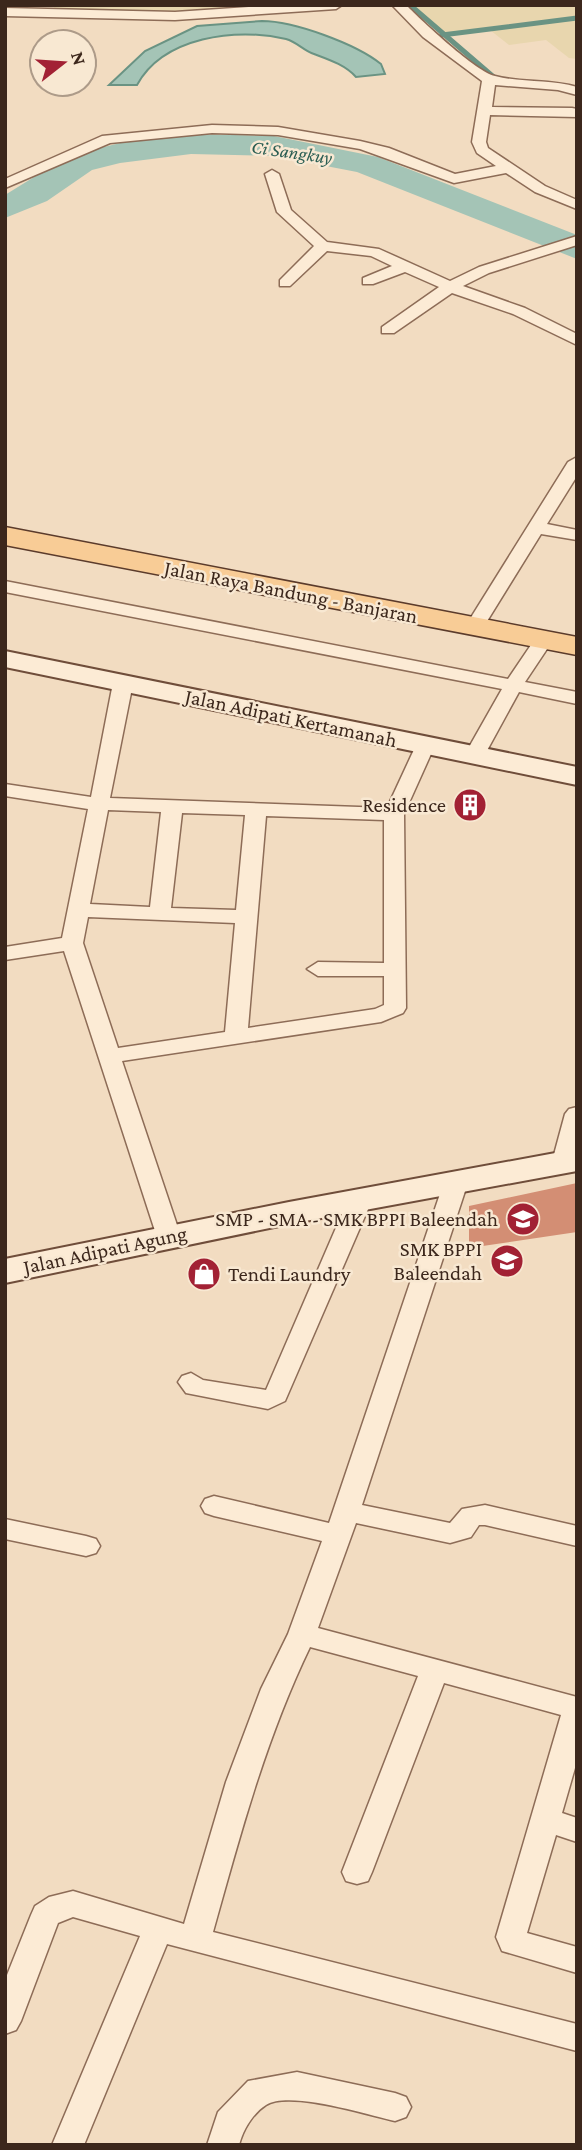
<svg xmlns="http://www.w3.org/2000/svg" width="582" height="2150" font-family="'Crimson Pro',serif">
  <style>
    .farmland { fill: #e8d6ae }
    .water { fill: #a4c4b6; stroke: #6a9383; stroke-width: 2 }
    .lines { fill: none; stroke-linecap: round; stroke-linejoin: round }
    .stream { stroke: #6a9383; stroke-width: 5 }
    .river { fill: #a4c4b6; fill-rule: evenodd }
    .building { fill: #d38e74 }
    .minor-casing { stroke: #8d6c57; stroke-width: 3 }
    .secondary-casing { stroke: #6f4d3a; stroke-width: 4 }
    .primary-casing { stroke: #5b3b2b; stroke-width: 3 }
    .minor { fill: #fcebd5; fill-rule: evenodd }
    .secondary { fill: #fcebd5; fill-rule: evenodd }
    .primary { fill: #f8cc96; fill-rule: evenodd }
    .labels { text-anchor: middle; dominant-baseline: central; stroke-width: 5; stroke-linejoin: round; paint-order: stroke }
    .far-water-label { font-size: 19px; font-style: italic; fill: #2a5d52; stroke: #f8e8d2 }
    .street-label { font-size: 21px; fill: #3c271c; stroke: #f8e8d2 }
    .poi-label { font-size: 21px; fill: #3c271c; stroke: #f8e8d2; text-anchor: end }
  </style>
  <rect width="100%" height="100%" fill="#f2dcc1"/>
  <!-- farmland -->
  <g class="farmland">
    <path d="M53 5H286L155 13 56 12Z"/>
    <path d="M413 5H577V16L443 33Z"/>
    <path d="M577 19V59L569 58 546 40 509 45 490 30Z"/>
  </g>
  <!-- water -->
  <path class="water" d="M262 21C294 21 356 44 381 64L385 74 356 77C345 65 330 60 314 54 304 51 297 42 286 39 236 27 163 37 137 85H109L145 51 197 26Z"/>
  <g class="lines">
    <!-- stream -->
    <g class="stream">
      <path d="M410 5 496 79"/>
      <path d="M442 35 577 18"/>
    </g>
    <!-- river -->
    <path class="river" d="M191 134 274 136 378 157 577 235V259L357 172 274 156 191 154 120 163 92 170 47 201 5 218V195L68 156 120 143Z"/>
  </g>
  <!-- building -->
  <path class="building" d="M577 1183V1232L469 1248V1206Z"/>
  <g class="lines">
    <defs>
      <g id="minor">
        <path d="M276 5H342L336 9 175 20 5 16V8L175 12Z"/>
        <path d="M392 5H406C422 21 476 72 495 76 522 83 550 79 577 87V95L558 90 495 85 492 107 572 108 577 109V117L490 115 486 142 488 148 545 186 577 200V209L535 192 506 173 454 183 360 149 278 135 212 133 110 143 5 188V179L102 136 212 125 278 127 360 141 389 148 455 174 496 166 477 153 472 142 482 81 423 37Z"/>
        <path d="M272 170 279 174 291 210 327 242 379 249 450 281 479 267 577 236V245L489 273 463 286 525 308 577 334V345L513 314 452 293 394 333H382V327L439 287 405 272 373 284H363V278L392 266 371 256 327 251 290 286H280V280L314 246 277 212 265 174Z"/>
        <path d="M577 457V476L547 524 577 530V540L541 534 481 631H467L465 627 568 462Z"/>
        <path d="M5 581 508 679 537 636 544 634 553 640 525 682 577 692V704L519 692 484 756 474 762 464 756 502 689 5 592Z"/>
        <path d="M123 677 133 683 110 798 387 808 418 741H432L435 745 404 814 406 1008 403 1013 381 1022 122 1061 181 1237 178 1243H160L157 1237 64 951 5 960V947L62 938 88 809 5 796V784L91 797 113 683ZM108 810 161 812 150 907 90 904ZM182 813 245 815 236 910 171 908ZM266 816 384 820V963L318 962 307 969 318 976H384V1005L375 1009 248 1028ZM88 917 235 923 225 1032 118 1048 83 943Z"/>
        <path d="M577 1107 576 1162 572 1167H556L552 1162 565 1114 569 1109Z"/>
        <path d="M456 1174 464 1177 468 1182 362 1505 450 1523 462 1509 485 1505 577 1526V1546L485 1525H479L471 1537 450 1543 356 1523 318 1628 577 1697V1761L562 1813 577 1818V1842L556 1835 527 1933 577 1947V1973L502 1951 496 1937 561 1715 444 1683 372 1872 368 1881 357 1884 346 1881 342 1872 418 1676 310 1647C266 1738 240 1835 213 1932L577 2024V2051L167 1944 84 2145H52L140 1936 73 1917 58 1923 21 2021 16 2030 5 2034V1980L31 1915 35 1906 49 1897 73 1891 184 1924 226 1782 261 1689 288 1634 322 1541 214 1516 205 1513 201 1506 205 1499 214 1496 329 1523 444 1182 448 1177Z"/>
        <path d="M360 1192 368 1195 372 1200 285 1401 268 1409 186 1393 178 1382 182 1376 191 1373 203 1380 266 1390 348 1200 352 1195Z"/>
        <path d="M5 1519 86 1536 96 1539 100 1546 96 1553 86 1556 5 1539Z"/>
        <path d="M297 2072 395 2093 406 2097 411 2107 406 2117 395 2121C367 2115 290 2090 266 2105 252 2114 243 2130 239 2145H207L218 2112 248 2081Z"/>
      </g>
      <g id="secondary">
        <path d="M5 651 577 767V785L5 667Z"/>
        <path d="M577 1149V1171L289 1224 5 1283V1259L289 1202Z"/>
      </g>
      <path id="primary" d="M5 527 577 637V655L5 545Z"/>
    </defs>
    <!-- minor casing -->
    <use href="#minor" class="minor-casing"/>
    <!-- secondary casing -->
    <use href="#secondary" class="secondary-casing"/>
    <!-- primary casing -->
    <use href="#primary" class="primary-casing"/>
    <!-- minor -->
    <use href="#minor" class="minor"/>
    <!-- secondary -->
    <use href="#secondary" class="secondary"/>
    <!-- primary -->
    <use href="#primary" class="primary"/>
  </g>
  <!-- icons -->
  <defs>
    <symbol id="building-disc" viewBox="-11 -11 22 22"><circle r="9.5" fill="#a22134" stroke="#f8e8d2"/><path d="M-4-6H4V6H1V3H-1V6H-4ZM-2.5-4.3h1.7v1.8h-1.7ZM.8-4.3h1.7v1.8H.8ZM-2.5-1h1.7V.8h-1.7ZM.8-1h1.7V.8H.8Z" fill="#fff"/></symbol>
    <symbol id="school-disc" viewBox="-11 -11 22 22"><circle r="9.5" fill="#a22134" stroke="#f8e8d2"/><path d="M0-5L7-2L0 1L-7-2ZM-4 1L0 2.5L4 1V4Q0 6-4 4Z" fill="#fff"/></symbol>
    <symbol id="shop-disc" viewBox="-11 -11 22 22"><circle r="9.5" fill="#a22134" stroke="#f8e8d2"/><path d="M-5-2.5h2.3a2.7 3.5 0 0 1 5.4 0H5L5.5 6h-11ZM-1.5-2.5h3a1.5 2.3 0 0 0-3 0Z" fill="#fff"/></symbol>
  </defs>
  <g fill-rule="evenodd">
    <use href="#building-disc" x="451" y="786" width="38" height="38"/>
    <use href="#school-disc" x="504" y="1200" width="38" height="38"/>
    <use href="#school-disc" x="488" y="1242" width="38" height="38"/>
    <use href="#shop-disc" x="185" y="1255" width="38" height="38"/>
  </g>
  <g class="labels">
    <!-- far-water labels -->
    <g class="far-water-label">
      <text transform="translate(292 152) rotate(8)">Ci Sangkuy</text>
    </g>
    <!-- street labels -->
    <g class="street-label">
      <text transform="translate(291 592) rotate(11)">Jalan Raya Bandung - Banjaran</text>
      <text transform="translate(291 718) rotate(12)">Jalan Adipati Kertamanah</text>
      <text transform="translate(105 1250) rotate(-12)">Jalan Adipati Agung</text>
    </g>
    <!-- poi labels -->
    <g class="poi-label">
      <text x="446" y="805">Residence</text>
      <text x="498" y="1219">SMP - SMA - SMK BPPI Baleendah</text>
      <text x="482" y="1249">SMK BPPI<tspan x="482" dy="24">Baleendah</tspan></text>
      <text x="228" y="1274" text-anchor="start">Tendi Laundry</text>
    </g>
  </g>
  <!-- border -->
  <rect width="582" height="2150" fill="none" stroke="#3c271c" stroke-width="14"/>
  <!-- north arrow -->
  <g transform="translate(63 63) rotate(73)"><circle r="33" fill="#f8e8d2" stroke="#ad9b89" stroke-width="2"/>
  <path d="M0-5L12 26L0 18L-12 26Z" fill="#a22134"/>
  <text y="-10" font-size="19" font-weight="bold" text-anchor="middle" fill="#3c271c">N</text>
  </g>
</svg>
